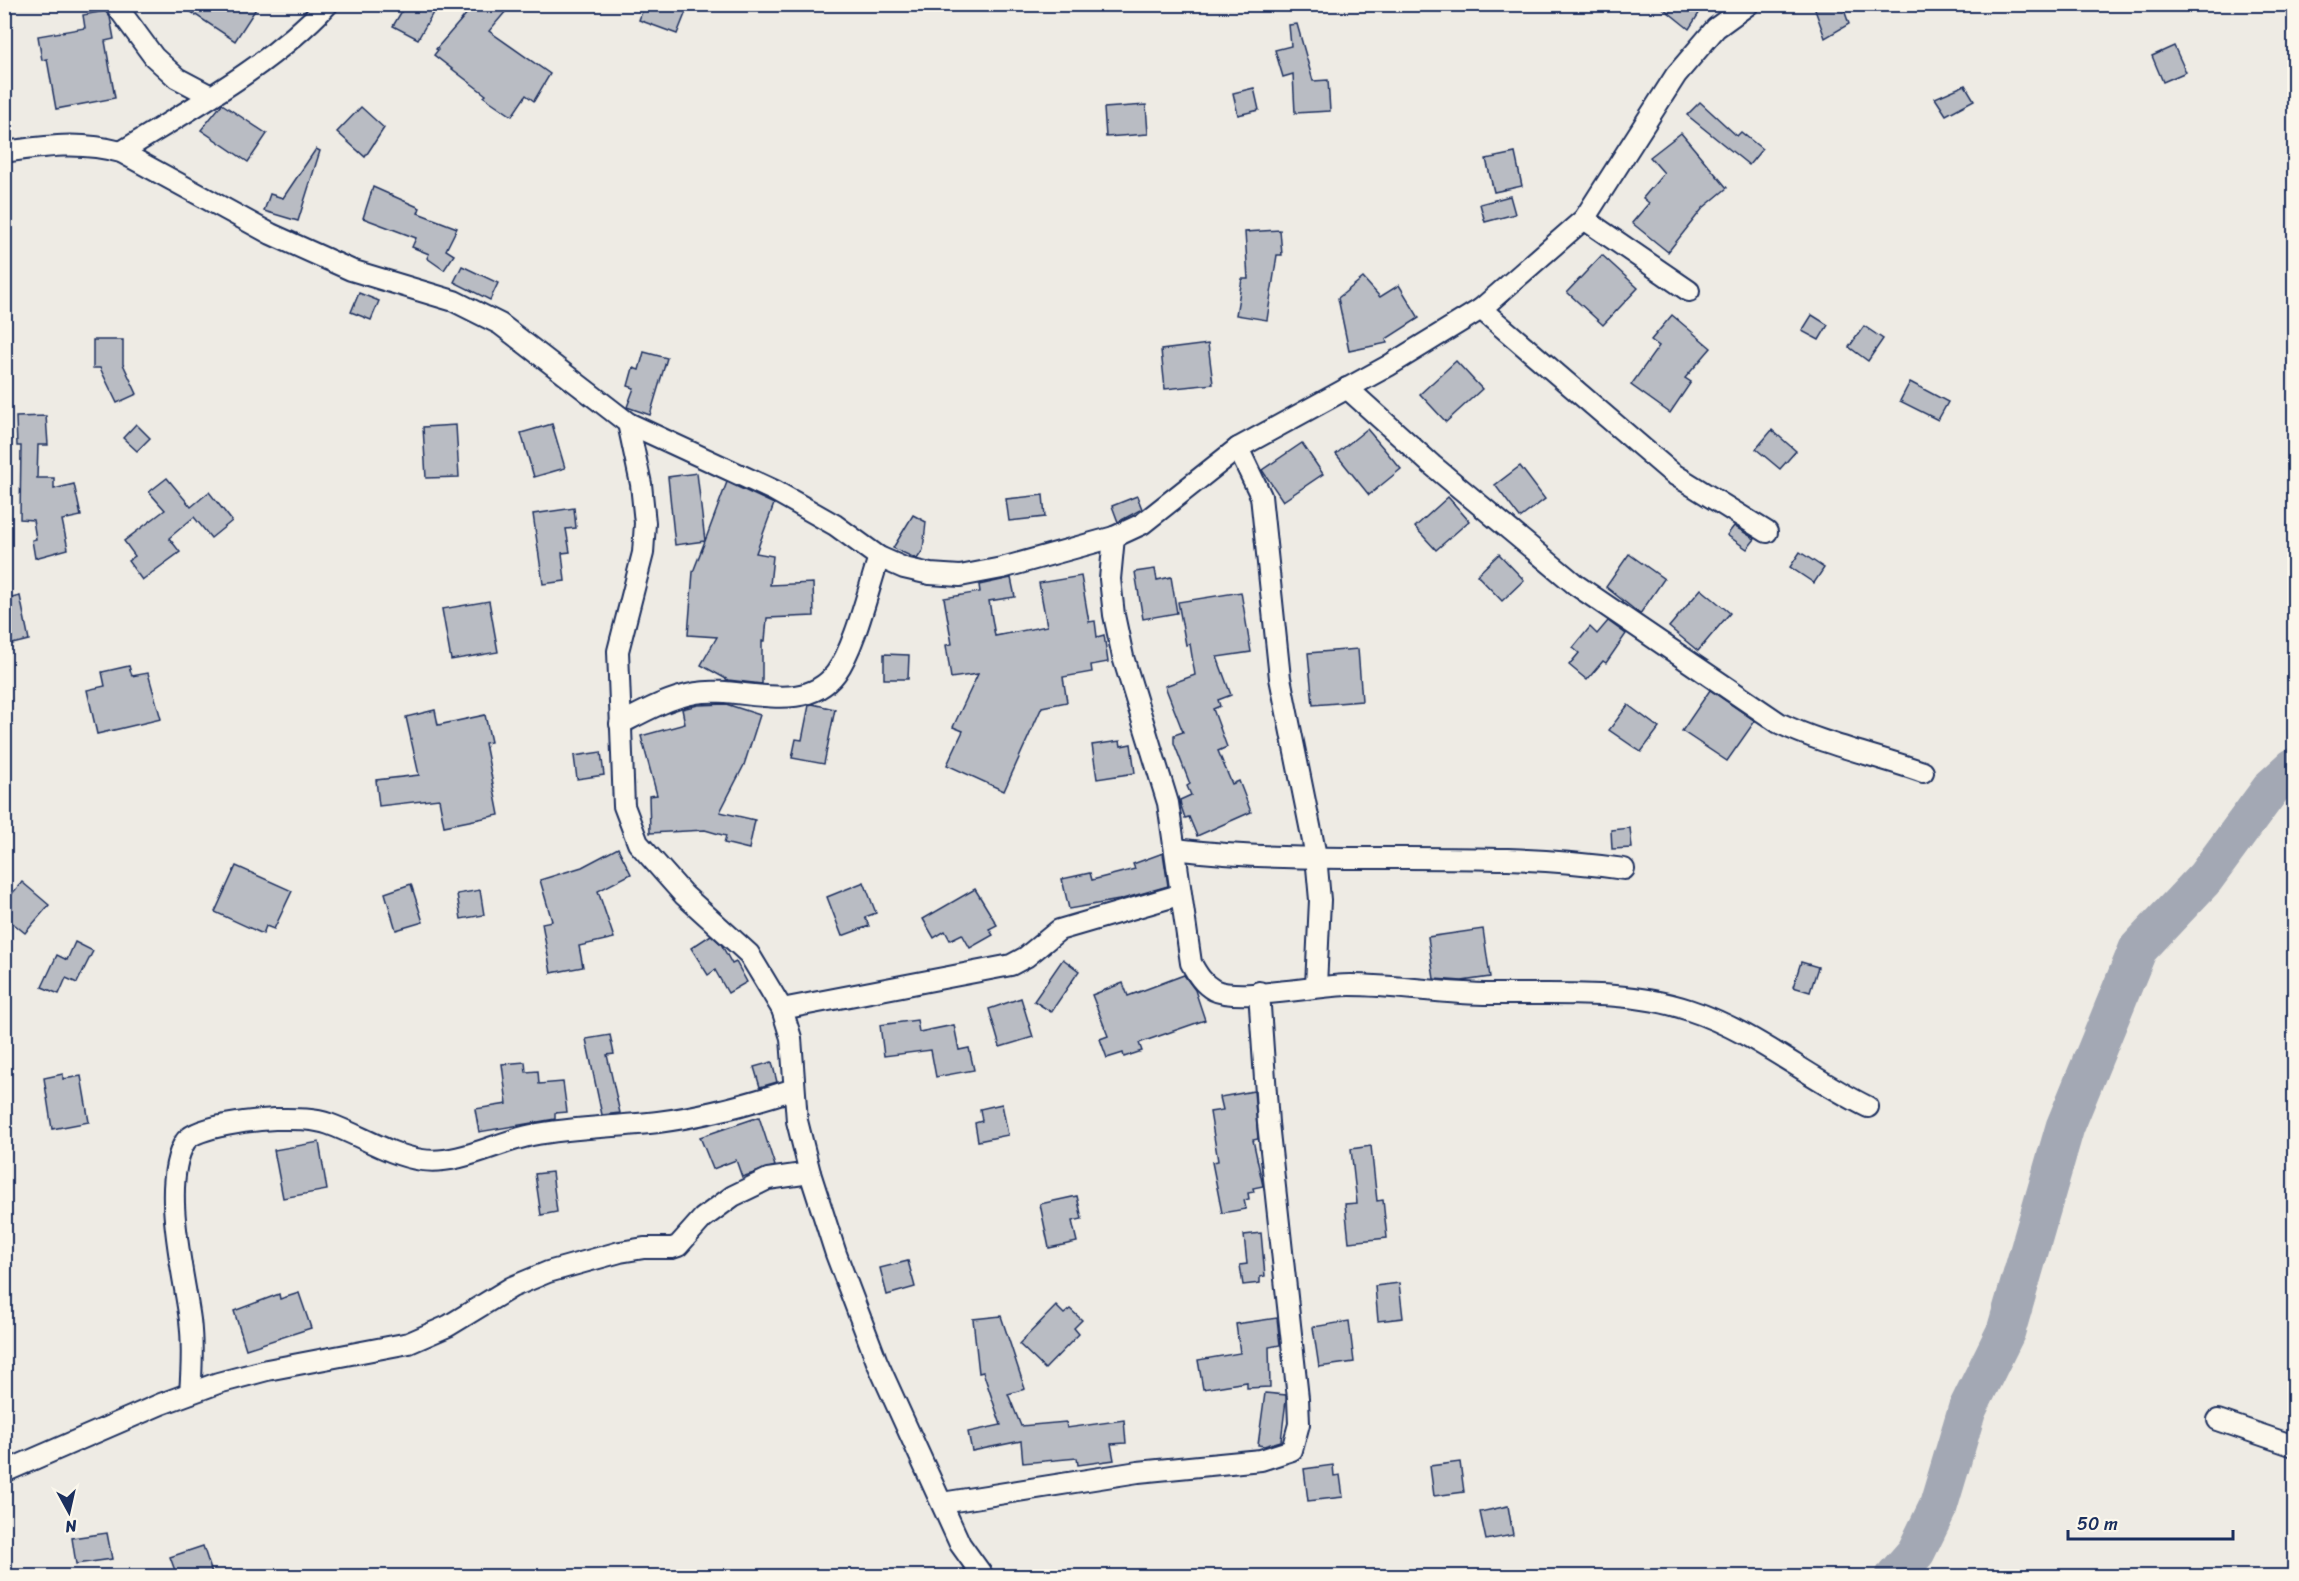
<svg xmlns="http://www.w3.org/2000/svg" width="2299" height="1581" font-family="Sriracha,sans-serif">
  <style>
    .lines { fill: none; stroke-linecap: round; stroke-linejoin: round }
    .river { stroke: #a3a8b4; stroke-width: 39 }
    .building { fill: #b9bcc3; stroke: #1b2f5e; stroke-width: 1.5 }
    .street-casing { stroke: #1b2f5e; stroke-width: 24 }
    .street { stroke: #fbf7ec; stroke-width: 20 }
  </style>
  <rect width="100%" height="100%" fill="#eeebe4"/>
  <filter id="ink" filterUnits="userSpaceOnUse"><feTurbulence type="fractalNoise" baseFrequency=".0167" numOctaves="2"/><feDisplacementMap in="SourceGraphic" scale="12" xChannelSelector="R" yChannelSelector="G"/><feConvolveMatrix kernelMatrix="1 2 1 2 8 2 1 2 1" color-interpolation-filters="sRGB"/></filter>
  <g filter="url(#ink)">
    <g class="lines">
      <!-- river -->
      <path class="river" d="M1895 1576 1916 1552 1938 1507 1967 1410 2006 1331 2065 1127 2138 949 2205 878 2272 787 2294 767"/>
    </g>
    <!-- building -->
    <g class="building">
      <path d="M179 4H259L235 41Z"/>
      <path d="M406 4H438L418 39 393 26Z"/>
      <path d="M475 4H512L489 31 550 74 534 101 526 95 512 116 484 97 486 95 434 55 438 50 436 49Z"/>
      <path d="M645 4H689L677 34 639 20Z"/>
      <path d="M1658 4H1705L1689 29Z"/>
      <path d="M1813 4H1842L1849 24 1825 38Z"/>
      <path d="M105 11 110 17 114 39 105 41 115 98 56 109 47 59 42 60 38 36 85 28 83 15Z"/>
      <path d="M1297 24 1313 81 1328 80 1330 111 1295 113 1293 74 1283 77 1275 50 1291 46 1289 25Z"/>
      <path d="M2174 46 2186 72 2163 82 2152 56Z"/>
      <path d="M1965 85 1974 100 1946 115 1935 98Z"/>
      <path d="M1254 88 1259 110 1238 115 1233 93Z"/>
      <path d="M1700 102 1737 136 1741 132 1762 149 1749 165 1687 115Z"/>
      <path d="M222 104 267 134 248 162 201 130Z"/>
      <path d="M1146 105 1148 134 1106 137 1104 108Z"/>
      <path d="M361 107 384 128 365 157 337 132Z"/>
      <path d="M1681 133 1727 188 1703 208 1668 252 1632 223 1649 203 1643 198 1664 173 1650 157Z"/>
      <path d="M316 149 320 151 298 221 264 211 270 194 283 198Z"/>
      <path d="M1515 153 1522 186 1494 192 1486 159Z"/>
      <path d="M373 187 420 208 418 213 457 228 446 250 454 255 444 270 427 258 429 254 412 247 416 238 363 218Z"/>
      <path d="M1510 196 1515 214 1485 222 1480 204Z"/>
      <path d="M1280 230 1282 255H1277L1267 320 1236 315 1242 279H1248L1245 232Z"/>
      <path d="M1602 255 1638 288 1603 325 1567 292Z"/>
      <path d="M462 266 498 283 490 300 454 282Z"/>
      <path d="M1363 278 1380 297 1399 285 1419 318 1386 339 1387 343 1349 351 1338 298Z"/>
      <path d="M359 293 379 301 371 320 351 312Z"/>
      <path d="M1672 315 1711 348 1685 378 1691 382 1670 413 1631 385 1659 346 1651 340Z"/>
      <path d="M1812 315 1828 325 1819 340 1802 331Z"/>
      <path d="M1864 326 1883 339 1868 361 1849 347Z"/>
      <path d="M93 340H123V364L137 394 117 403 100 368H93Z"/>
      <path d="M1208 344 1213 384 1165 389 1161 350Z"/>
      <path d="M644 352 667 358 650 415 627 407 634 388 628 386 633 368 639 370Z"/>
      <path d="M1456 361 1482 389 1446 422 1420 394Z"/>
      <path d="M1910 382 1948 402 1938 420 1900 401Z"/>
      <path d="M46 416 48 445H38L37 478H54V489L74 484 81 516 62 520 68 549 35 558 32 540 36 539 33 520 20 519 21 446H17L16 417Z"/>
      <path d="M136 424 150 438 137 451 123 438Z"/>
      <path d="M552 424 565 468 534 477 521 433Z"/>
      <path d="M456 425 459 477 426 478 423 427Z"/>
      <path d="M1367 429 1401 469 1369 495 1336 454Z"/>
      <path d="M1772 430 1796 451 1780 469 1756 449Z"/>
      <path d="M1302 443 1323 474 1283 501 1262 470Z"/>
      <path d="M1520 466 1545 499 1520 518 1495 485Z"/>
      <path d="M697 473 705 541 727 482 774 504 756 553 773 556 770 585 813 583 814 616 767 618 765 641H762V684L728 680 701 665 717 637 688 635 693 572 705 541 675 545 668 477Z"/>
      <path d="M167 478 191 507 209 492 232 521 211 538 194 517 169 538 180 552 142 580 128 561 135 556 124 541 165 510 149 492Z"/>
      <path d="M1043 495 1045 517 1009 521 1006 499Z"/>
      <path d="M1137 496 1142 509 1118 522 1112 506Z"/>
      <path d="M1448 497 1469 521 1436 550 1415 527Z"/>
      <path d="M574 508 576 528 566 529 570 552 562 553 565 581 543 584 533 514Z"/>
      <path d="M913 515 926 522 923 550 917 559 893 548Z"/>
      <path d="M1734 526 1755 539 1747 549 1727 535Z"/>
      <path d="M1800 552 1824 568 1814 583 1790 567Z"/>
      <path d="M1499 554 1524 580 1502 601 1477 575Z"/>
      <path d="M1629 554 1664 579 1640 614 1606 587Z"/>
      <path d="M1155 569 1157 580 1171 577 1177 613 1143 619 1135 572Z"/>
      <path d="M1081 576 1089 622 1095 621 1097 637 1104 635 1108 662 1091 665 1092 672 1063 677 1067 702 1042 707 1004 791 947 765 963 731 953 727 978 674 951 678 946 645 952 644 944 598 980 592 979 585 1011 578 1015 597 989 601 995 636 1047 626 1039 583Z"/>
      <path d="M1701 589 1730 613 1698 651 1669 627Z"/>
      <path d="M1241 592 1251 652 1217 657 1231 695 1218 700 1220 706 1213 709 1227 747 1218 751 1232 784 1239 781 1251 812 1197 836 1189 817 1185 818 1181 806 1180 800 1191 795 1187 786 1190 784 1174 743V735L1183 732 1165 686 1195 675 1190 644 1186 645 1178 602Z"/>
      <path d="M20 596 29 640 4 646V600Z"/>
      <path d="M489 601 498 652 451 660 442 609Z"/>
      <path d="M1608 621 1626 634 1606 663 1603 661 1587 680 1569 665 1579 653 1573 648 1590 627 1597 634Z"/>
      <path d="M1358 649 1362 701 1313 705 1308 653Z"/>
      <path d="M884 654 909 655 908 679H884Z"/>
      <path d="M129 666 132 676 148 673 161 719 97 734 87 690 105 686 102 672Z"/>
      <path d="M1710 690 1755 721 1727 761 1682 731Z"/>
      <path d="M726 704 760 715 744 765 720 812 755 820 749 849 724 843 726 836 705 830 650 833 649 796 657 795 641 736 685 724 682 709 698 705Z"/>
      <path d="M812 704 835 709 824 764 792 758 796 739 802 740 809 705Z"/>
      <path d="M1628 705 1659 728 1641 752 1609 730Z"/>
      <path d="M435 710 438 725 485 715 491 742 485 743 499 815 444 826 439 799 379 806 376 780 419 775 406 717Z"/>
      <path d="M1120 741 1121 746 1131 744 1135 773 1097 779 1092 745Z"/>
      <path d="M601 752 604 775 577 779 574 756Z"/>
      <path d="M1630 828 1632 848 1612 849 1611 830Z"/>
      <path d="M618 848 631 874 598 891 614 938 579 946 583 967 551 973 542 923 552 921 540 880 582 867Z"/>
      <path d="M1163 853 1168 886 1119 900 1069 909 1062 879 1090 873 1092 880 1135 869 1133 864Z"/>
      <path d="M236 866 292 891 274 929 266 926 263 934 215 912Z"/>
      <path d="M22 882 49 905 25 933 4 916V903Z"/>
      <path d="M864 882 876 913 865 917 869 926 842 936 827 897Z"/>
      <path d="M411 884 423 922 396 930 385 893Z"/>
      <path d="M975 889 997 925 989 929 993 935 970 948 962 934 950 940 945 931 934 938 923 919Z"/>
      <path d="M480 890 484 915 461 919 457 894Z"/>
      <path d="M1483 929 1490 977 1462 981 1434 979 1428 937Z"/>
      <path d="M711 935 721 944 732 964 736 962 747 982 728 993 715 970 708 975 691 948Z"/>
      <path d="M75 942 93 951 77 983 66 978 59 994 42 987 57 955 67 960Z"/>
      <path d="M1063 959 1079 971 1051 1012 1034 1001Z"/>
      <path d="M1801 962 1818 967 1810 992 1793 987Z"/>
      <path d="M1184 975 1195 990 1205 1020 1139 1043 1142 1051 1124 1057 1123 1053 1107 1058 1100 1039 1108 1036 1092 995 1123 983 1128 996Z"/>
      <path d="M1021 998 1033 1037 1000 1047 989 1009Z"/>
      <path d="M917 1020 919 1032 954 1025 959 1050 969 1048 974 1070 936 1077 931 1050 884 1056 880 1025Z"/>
      <path d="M610 1035 614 1054 607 1055 620 1113 602 1115 586 1039Z"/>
      <path d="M525 1062 526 1072 538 1071 539 1084 563 1082 567 1112 555 1113V1119L479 1132 475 1109 507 1104 502 1064Z"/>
      <path d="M772 1062 777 1082 760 1087 754 1067Z"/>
      <path d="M63 1074V1079L81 1076 89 1122 52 1129 44 1078Z"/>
      <path d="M1254 1091 1258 1139 1253 1140 1263 1186 1253 1188 1254 1192 1248 1193 1249 1199 1244 1200 1246 1209 1222 1213 1212 1162 1218 1161 1210 1112 1223 1110 1220 1097Z"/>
      <path d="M1002 1104 1008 1135 978 1141 975 1123 982 1121 980 1109Z"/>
      <path d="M759 1117 775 1166 742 1177 736 1160 713 1169 700 1137Z"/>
      <path d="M319 1142 327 1190 283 1198 274 1150Z"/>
      <path d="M1371 1146 1377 1201 1383 1200 1387 1238 1349 1242 1345 1204 1357 1203 1351 1149Z"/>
      <path d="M552 1172 557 1212 541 1215 535 1174Z"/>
      <path d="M1077 1196 1082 1219 1072 1221 1077 1242 1049 1248 1040 1204Z"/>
      <path d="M1261 1233 1265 1276 1260 1277V1283L1243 1285 1240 1265 1247 1264 1244 1235Z"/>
      <path d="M908 1261 915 1287 887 1295 880 1268Z"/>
      <path d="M1399 1283 1403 1318 1378 1321 1375 1286Z"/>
      <path d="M299 1293 311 1328 246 1349 234 1311 279 1294 280 1299Z"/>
      <path d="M1056 1306 1064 1314 1070 1309 1082 1320 1074 1328 1079 1334 1045 1369 1019 1344Z"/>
      <path d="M1001 1316 1025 1389 1008 1394 1021 1426 1066 1422 1067 1428 1124 1420 1126 1443 1111 1444 1114 1460 1078 1465 1077 1458 1023 1463 1021 1441 972 1451 968 1432 1001 1425 983 1372 979 1373 973 1319Z"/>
      <path d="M1277 1318 1280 1345 1269 1347 1270 1387 1247 1388V1382L1203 1389 1198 1360 1240 1353 1236 1324Z"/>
      <path d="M1349 1321 1354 1362 1319 1367 1313 1327Z"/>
      <path d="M1265 1393 1286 1395V1400L1281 1441 1264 1446 1258 1445Z"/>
      <path d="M1460 1462 1464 1492 1434 1496 1430 1466Z"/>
      <path d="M1333 1465 1334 1476 1340 1475 1343 1497 1308 1501 1304 1469Z"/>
      <path d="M1508 1506 1513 1535 1486 1540 1480 1512Z"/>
      <path d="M107 1533 112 1559 76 1564 72 1538Z"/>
      <path d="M203 1546 213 1576H177L170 1557Z"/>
    </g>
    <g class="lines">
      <defs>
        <g id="street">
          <path d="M115 4 154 57 177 78 211 96"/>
          <path d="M4 152C45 146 81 141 121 152L271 234 351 270 454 301 500 324 628 423 775 491 835 525 879 557 904 568 930 574 960 576 1002 568 1114 537 1142 524 1238 448 1388 366 1481 309 1584 219 1676 75 1716 28 1749 4"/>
          <path d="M121 152C193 107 269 67 328 4"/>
          <path d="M1584 219 1689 291"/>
          <path d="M1481 309 1672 473 1767 532"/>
          <path d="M1347 388 1432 465 1576 585 1779 723C1825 745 1875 755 1923 772"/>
          <path d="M628 423 641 484 645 523 643 553 618 651 624 806 638 843 684 895 749 954 782 1009 791 1038 797 1121 810 1173 836 1254 877 1362 960 1544 983 1576"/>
          <path d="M1238 448 1261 496 1280 678 1316 856 1320 900 1316 986"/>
          <path d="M1114 537 1110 579 1114 615 1123 657 1168 803 1191 963C1197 974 1203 984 1214 990 1238 1002 1318 985 1350 985 1397 985 1443 994 1490 994 1554 995 1628 989 1689 1010 1754 1031 1808 1078 1868 1107"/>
          <path d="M620 724C645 711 668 698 696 693 740 685 803 717 836 673 855 647 868 590 879 557"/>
          <path d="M1175 849C1324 868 1475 847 1624 869"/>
          <path d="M782 1009 1011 965 1026 957 1059 930 1179 895"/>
          <path d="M190 1393C192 1368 193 1345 190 1320 184 1273 160 1184 185 1142 194 1126 256 1120 275 1119 293 1119 312 1118 329 1124 360 1135 389 1155 422 1160 459 1165 497 1142 532 1135 574 1127 616 1127 658 1122 705 1116 749 1104 794 1089"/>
          <path d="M2218 1420 2294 1446"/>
          <path d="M4 1472 161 1404 218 1383 267 1370 409 1343 448 1326 512 1287 548 1272 620 1252 644 1248H672L678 1246 703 1218 733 1196 768 1179 810 1173"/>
          <path d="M942 1503 1138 1472 1261 1460 1292 1450 1299 1424 1298 1398 1268 1123 1259 992"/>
        </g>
      </defs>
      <!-- street casing -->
      <use href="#street" class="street-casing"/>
      <!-- street -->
      <use href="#street" class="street"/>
    </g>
  </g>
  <!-- margin -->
  <rect width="2299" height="1581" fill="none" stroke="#fbf7ec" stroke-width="24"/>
  <rect x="12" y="12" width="2275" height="1557" fill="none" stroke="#1b2f5e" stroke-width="2" filter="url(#ink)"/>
  <!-- north arrow -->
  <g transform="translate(69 1512) rotate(172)" stroke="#fbf7ec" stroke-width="4.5" paint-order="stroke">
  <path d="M0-4.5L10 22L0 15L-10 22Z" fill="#1b2f5e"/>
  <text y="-9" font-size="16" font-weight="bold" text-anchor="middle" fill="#1b2f5e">N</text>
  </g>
  <!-- scale -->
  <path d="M2068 1530v9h165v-9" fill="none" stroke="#1b2f5e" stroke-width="3"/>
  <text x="2077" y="1530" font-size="18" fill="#1b2f5e" stroke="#fbf7ec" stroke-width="4.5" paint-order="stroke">50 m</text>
</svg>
